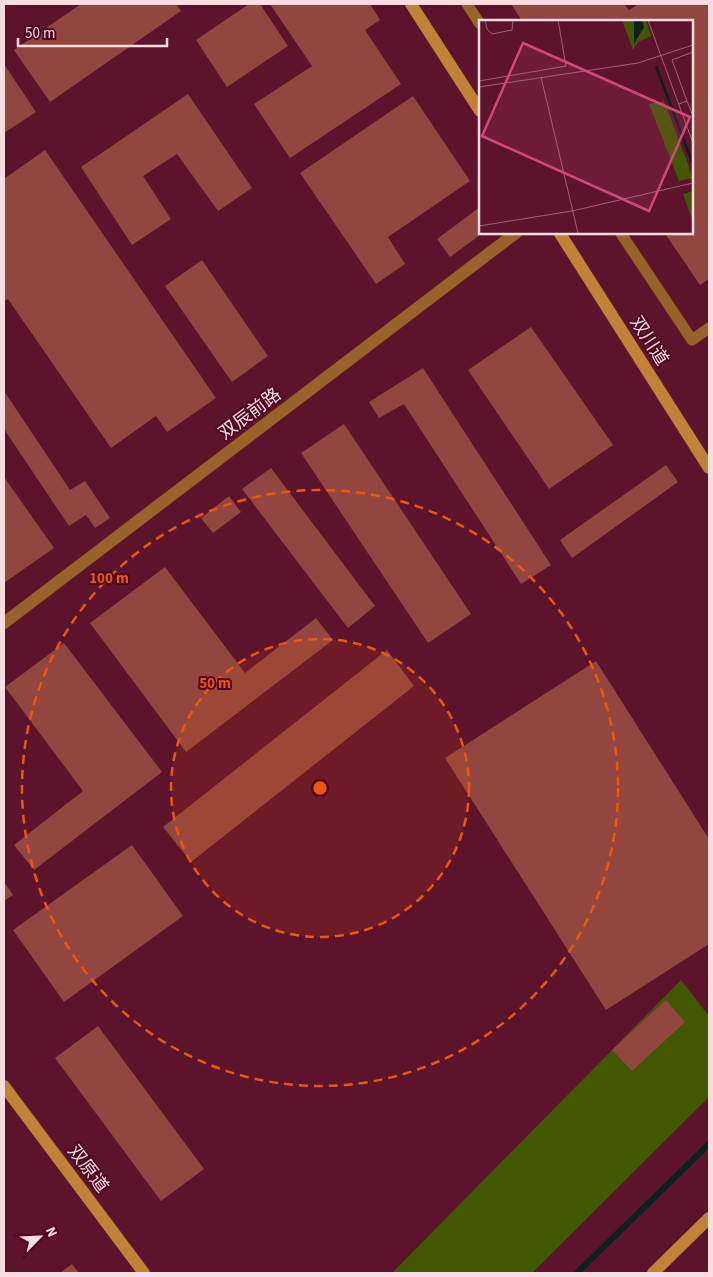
<svg xmlns="http://www.w3.org/2000/svg" width="713" height="1277" font-family="'Source Sans 3','Noto Sans SC',sans-serif">
  <style>
    .green { fill: #405802 }
    .lines { fill: none; stroke-linecap: round; stroke-linejoin: round }
    .stream { stroke: #092220; stroke-width: 6 }
    .building { fill: #93453f }
    .lane { stroke: #976329; stroke-width: 11 }
    .street { stroke: #976329; stroke-width: 12 }
    .secondary { stroke: #c28137; stroke-width: 12 }
    .ring { fill: none; stroke: #e8590c; stroke-width: 2.5; stroke-dasharray: 9 6 }
    .labels { text-anchor: middle; dominant-baseline: central; stroke-width: 4; stroke-linejoin: round; paint-order: stroke }
    .street-label { font-size: 18px; fill: #f9dde2; stroke: #510522 }
    .inset-river { fill: none; stroke: #092220; stroke-width: 2.5 }
    .inset-road { fill: none; stroke: #9b6474; stroke-width: 1 }
    .view { fill: #d0497d; fill-opacity: 0.15; stroke: #d0497d; stroke-width: 2.5 }
    .inset-edge { fill: none; stroke: #f9dde2; stroke-width: 2.5 }
    .centre { fill: #e8590c; stroke: #510522; stroke-width: 2.5 }
    .ring-label { font-size: 15px; text-anchor: middle; font-weight: bold; fill: #e8590c; stroke: #510522; stroke-width: 4; stroke-linejoin: round; paint-order: stroke }
  </style>
  <rect width="100%" height="100%" fill="#5d132b"/>
  <!-- green -->
  <path class="green" d="M681 980 709 1016V1097L532 1273H392Z"/>
  <g class="lines">
    <!-- stream -->
    <path class="stream" d="M577 1273 709 1144"/>
  </g>
  <!-- building -->
  <g class="building">
    <path d="M81 4H176L181 11 50 102 14 50Z"/>
    <path d="M249 4H260L288 46 227 87 196 40Z"/>
    <path d="M270 4H370L380 20 365 30 401 84 290 158 254 104 312 66Z"/>
    <path d="M511 4H624L629 10 639 4H709V279L700 285 664 232H692V21H522Z"/>
    <path d="M4 64 36 112 4 133Z"/>
    <path d="M188 94 252 188 218 211 177 154 143 176 171 219 132 245 81 167Z"/>
    <path d="M413 96 470 181 388 237 405 264 376 284 300 173Z"/>
    <path d="M45 150 216 398 167 432 156 416 111 448 8 299 4 301V179Z"/>
    <path d="M480 207V232H484L450 257 437 239Z"/>
    <path d="M202 260 268 356 232 382 165 286Z"/>
    <path d="M531 327 613 445 549 489 468 370Z"/>
    <path d="M423 368 551 565 521 584 404 404 379 418 369 402Z"/>
    <path d="M4 391 70 490 85 481 110 518 95 528 86 515 69 526 4 429Z"/>
    <path d="M344 424 471 614 428 643 301 453Z"/>
    <path d="M666 465 678 482 572 558 560 540Z"/>
    <path d="M271 468 375 606 348 628 242 489Z"/>
    <path d="M4 477 54 548 4 583Z"/>
    <path d="M229 496 241 512 213 533 201 518Z"/>
    <path d="M165 567 245 673 316 618 333 640 186 752 90 623Z"/>
    <path d="M64 643 162 772 34 870 14 845 83 791 5 687Z"/>
    <path d="M387 650 414 686 191 862 163 827Z"/>
    <path d="M596 661 709 839V944L606 1010 445 758Z"/>
    <path d="M132 845 183 916 64 1002 13 930Z"/>
    <path d="M4 882 13 895 4 901Z"/>
    <path d="M666 1000 685 1022 632 1071 612 1050Z"/>
    <path d="M98 1026 204 1169 161 1201 55 1058Z"/>
    <path d="M72 1264 79 1273H60Z"/>
  </g>
  <g class="lines">
    <!-- lane -->
    <g class="lane">
      <path d="M467 4 480 24"/>
      <path d="M620 232 692 340 709 328"/>
    </g>
    <!-- street -->
    <path class="street" d="M4 623 517 232"/>
    <!-- secondary -->
    <g class="secondary">
      <path d="M411 4 480 111"/>
      <path d="M559 232 709 468"/>
      <path d="M4 1086 144 1273"/>
      <path d="M653 1273 709 1218"/>
    </g>
  </g>
  <!-- distance rings -->
  <circle cx="320" cy="788" r="149" fill="#e8590c" fill-opacity=".12"/>
  <g class="ring">
    <circle cx="320" cy="788" r="149"/>
    <circle cx="320" cy="788" r="298"/>
  </g>
  <g class="labels">
    <!-- street labels -->
    <g class="street-label">
      <text transform="translate(649 341) rotate(57)">双川道</text>
      <text transform="translate(250 414) rotate(-37)">双辰前路</text>
      <text transform="translate(88 1169) rotate(53)">双原道</text>
    </g>
  </g>
  <!-- overview -->
  <g transform="translate(479 20)">
    <rect width="214" height="214" fill="#5d132b"/>
    <path d="M143 0H167L172 16 159 22 154 30ZM185 81 209 144 213 158 200 161 170 84ZM214 171V202L204 174Z" fill="#405802"/>
    <path d="M155 0H163L165 7 155 24Z" fill="#092220"/>
    <path class="inset-river" d="M177 46 214 145"/>
    <path class="inset-road" d="M6 0 8 9 13 14 33 10 34 0M169 0 182 36M182 36 214 123M62 57 99 213M0 61 87 46 79 0M0 67 159 43 214 25M208 81 193 40 214 32M200 84 208 81 214 96M0 206 93 191 214 163"/>
    <path class="view" d="M44 23 211 97 170 191 3 116Z"/>
    <rect width="214" height="214" class="inset-edge"/>
  </g>
  <circle cx="320" cy="788" r="8" class="centre"/>
  <g class="ring-label">
    <text x="109" y="583">100 m</text>
    <text x="215" y="688">50 m</text>
  </g>
  <!-- border -->
  <rect width="713" height="1277" fill="none" stroke="#f9dde2" stroke-width="10"/>
  <!-- north arrow -->
  <g transform="translate(40 1237) rotate(66)" stroke="#510522" stroke-width="4" paint-order="stroke">
  <path d="M0-4L9 19L0 12L-9 19Z" fill="#f9dde2"/>
  <text y="-8" font-size="14" font-weight="bold" text-anchor="middle" fill="#f9dde2">N</text>
  </g>
  <!-- scale -->
  <path d="M18 38v8h149v-8" fill="none" stroke="#f9dde2" stroke-width="2.5"/>
  <text x="25" y="38" font-size="15" fill="#f9dde2" stroke="#510522" stroke-width="4" paint-order="stroke">50 m</text>
</svg>
